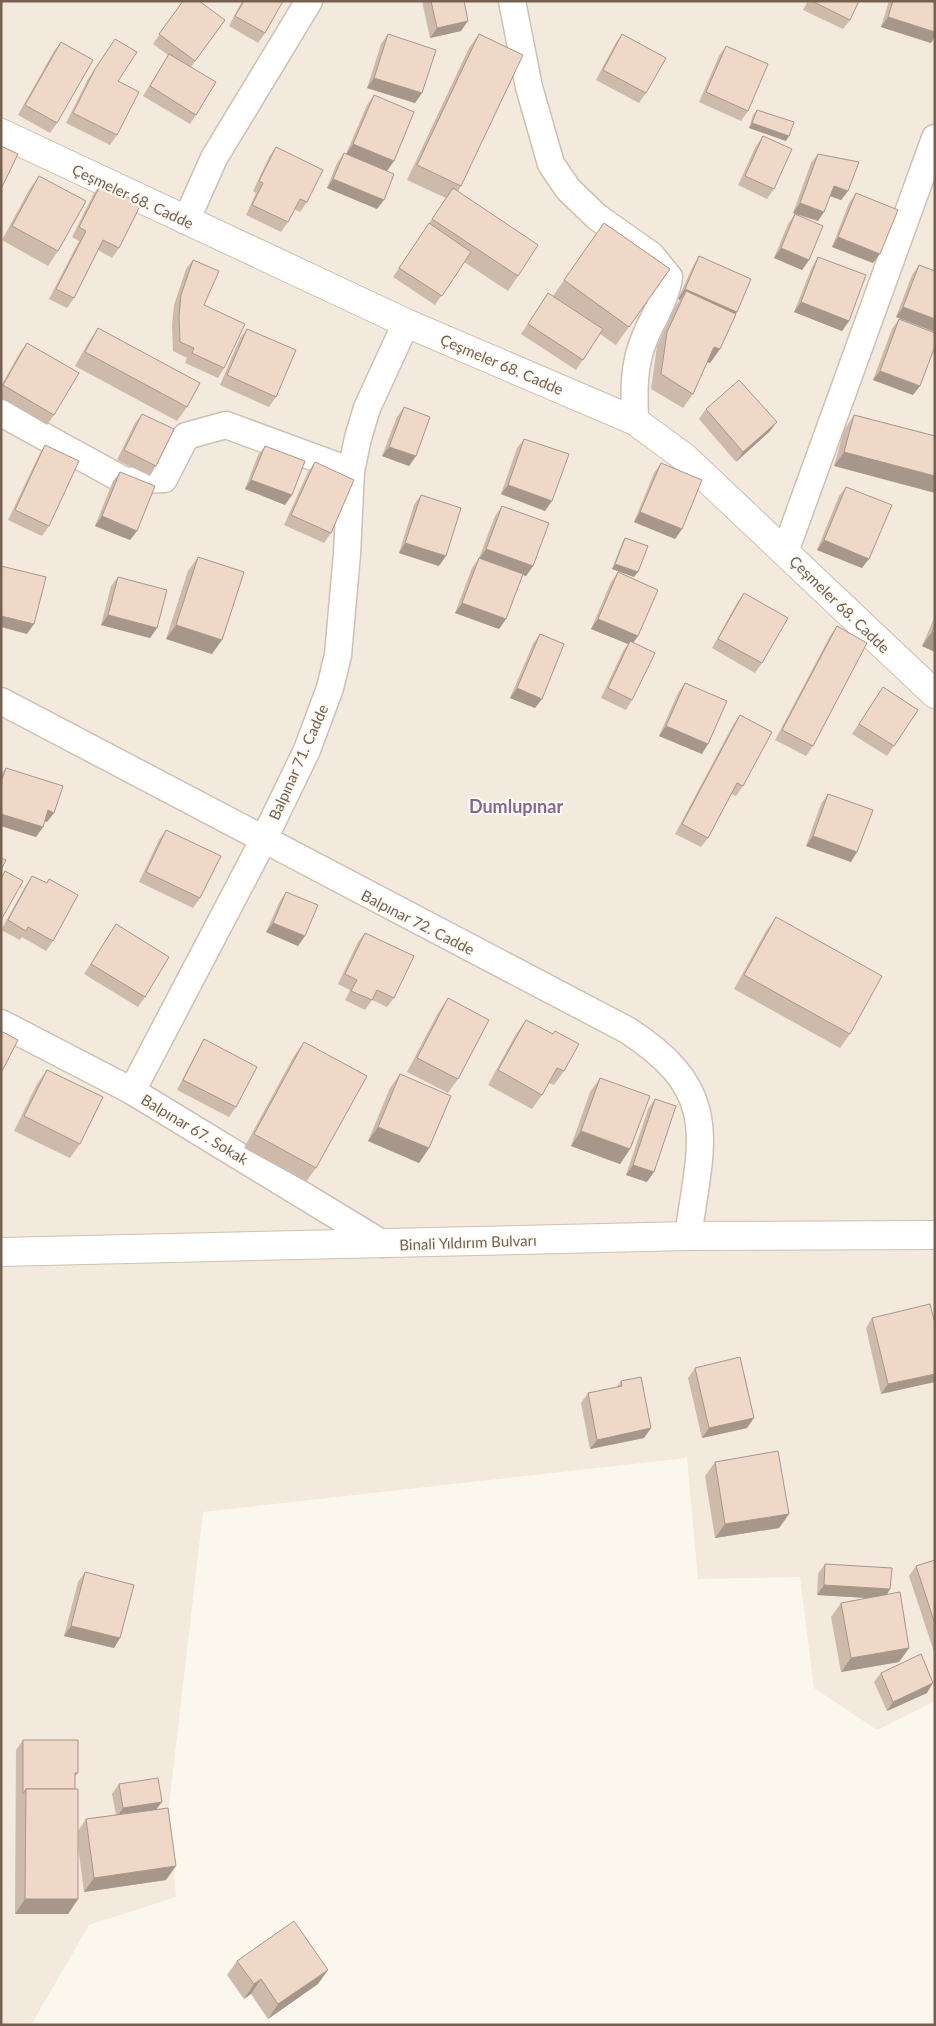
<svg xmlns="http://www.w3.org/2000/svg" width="936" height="2026" font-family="Lato,sans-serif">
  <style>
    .residential { fill: #f3e9dc }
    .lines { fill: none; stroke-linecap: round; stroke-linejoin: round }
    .minor-casing { stroke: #cec0b2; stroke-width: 29 }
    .tertiary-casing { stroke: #cec0b2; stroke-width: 30 }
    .secondary-casing { stroke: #d0c0b1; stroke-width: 30 }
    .minor { stroke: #fff; stroke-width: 26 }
    .tertiary { stroke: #fff; stroke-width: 28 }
    .secondary { stroke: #fff; stroke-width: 28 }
    .wall { fill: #cebaab }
    .shaded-wall { fill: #a7978b }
    .building { fill: #efd8c7; stroke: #a7978b }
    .labels { text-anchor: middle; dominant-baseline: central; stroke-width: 4; stroke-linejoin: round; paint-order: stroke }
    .street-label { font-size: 15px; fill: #766050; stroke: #fefaf4 }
    .quarter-label { font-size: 18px; font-weight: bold; fill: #866991; stroke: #fefaf4 }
  </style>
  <rect width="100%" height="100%" fill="#fcf7ed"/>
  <!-- residential -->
  <path class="residential" d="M1 1H935V1701L877 1730 814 1688 800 1577 698 1579 687 1458 203 1512 169 1806 176 1897 89 1925 31 2025H1Z"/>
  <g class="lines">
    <defs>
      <g id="minor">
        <path d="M512 1 529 87 551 164 568 189 597 217 651 255 669 277C666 299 654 316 645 337 633 365 634 391 635 421"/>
        <path d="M186 221 214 158 309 1"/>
        <path d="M1 413 125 481 164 479 186 436 226 425 351 471"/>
        <path d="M785 552 935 138"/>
        <path d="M1 701 627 1030C722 1091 702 1139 688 1236"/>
        <path d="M1 1023 132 1091 383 1244"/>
        <path d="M132 1091 263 841 307 750 330 688 338 655 347 554 351 471 358 438 367 408 406 323"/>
      </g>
      <path id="tertiary" d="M1 133 406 323 635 421 684 457 935 694"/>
      <path id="secondary" d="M1 1252 688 1236 935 1235"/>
    </defs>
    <!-- minor casing -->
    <use href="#minor" class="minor-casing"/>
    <!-- tertiary casing -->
    <use href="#tertiary" class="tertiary-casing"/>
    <!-- secondary casing -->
    <use href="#secondary" class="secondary-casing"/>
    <!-- minor -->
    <use href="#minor" class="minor"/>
    <!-- tertiary -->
    <use href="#tertiary" class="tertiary"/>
    <!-- secondary -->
    <use href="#secondary" class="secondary"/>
  </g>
  <!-- wall -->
  <g class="wall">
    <path d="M183 1 225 20 191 67 196 115 190 124 143 96 168 55 153 44Z"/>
    <path d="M242 1H283L265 33 258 43 229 26Z"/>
    <path d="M422 1H464L461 31 430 38Z"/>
    <path d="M808 1H859L850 20 843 29 803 10Z"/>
    <path d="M889 1H935L931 43 881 27Z"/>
    <path d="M388 34 422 93 415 103 367 88 381 44Z"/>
    <path d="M479 34 461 186 458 191 518 276 508 291 464 262 435 305 393 277 446 198 407 180 469 48Z"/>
    <path d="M622 34 646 93 639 103 596 80 615 44Z"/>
    <path d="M115 39 118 81 117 135 110 145 66 123 88 79Z"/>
    <path d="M61 42 57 123 50 133 18 115 54 51Z"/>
    <path d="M726 46 748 111 741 121 699 102 719 56Z"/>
    <path d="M374 95 387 171 346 154 367 105Z"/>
    <path d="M757 110 786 141 749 128 753 115Z"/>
    <path d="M763 136 774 189 767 199 738 185 756 146Z"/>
    <path d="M276 147 307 202 300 212 294 209 288 222 281 232 246 215 256 193 253 191 269 157Z"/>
    <path d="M344 153 377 209 327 188 337 163Z"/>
    <path d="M818 154 848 191 841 200 830 196 818 221 793 213 811 163Z"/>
    <path d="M39 176 58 251 48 266 2 240 29 190Z"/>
    <path d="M101 184 119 248 112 258 98 250 74 298 67 308 49 299 79 241 72 237 94 193Z"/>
    <path d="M856 193 873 263 832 247 849 203Z"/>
    <path d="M795 214 809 260 802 270 774 258 788 224Z"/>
    <path d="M604 223 670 269 616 345 600 334 576 370 521 334 548 293 553 296Z"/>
    <path d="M699 256 736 314 720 349 710 363 707 362 693 394 683 408 651 389 657 346 676 305 680 300 678 299 693 266Z"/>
    <path d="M818 257 849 321 842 331 794 312 812 267Z"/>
    <path d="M193 260 204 305 224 368 218 378 185 363 187 358 173 351 172 325 174 305 186 269Z"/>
    <path d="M919 265 935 271V332L896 317 912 275Z"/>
    <path d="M899 319 913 395 873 380 892 329Z"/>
    <path d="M98 328 187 407 177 421 75 366 88 343Z"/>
    <path d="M247 329 276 397 269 407 220 385 240 338Z"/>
    <path d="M27 343 54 415 47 425 1 398V386L20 352Z"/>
    <path d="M404 407 416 456 409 466 382 456 397 417Z"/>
    <path d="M706 409 770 431 736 462 699 419Z"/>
    <path d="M142 414 156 466 150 476 117 460 135 423Z"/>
    <path d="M854 415 935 436 834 466 844 430Z"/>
    <path d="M524 439 545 511 501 494 517 448Z"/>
    <path d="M45 445 49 526 42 536 8 520 39 455Z"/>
    <path d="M265 446 285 505 245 489 258 455Z"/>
    <path d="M315 462 331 533 324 543 284 525 308 472Z"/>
    <path d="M661 463 682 529 675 539 634 522 654 473Z"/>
    <path d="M120 472 137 531 130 540 95 526 113 481Z"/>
    <path d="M846 487 862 568 817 550 839 496Z"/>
    <path d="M421 495 439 566 399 553 414 505Z"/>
    <path d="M502 506 533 566 526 576 523 575 506 619 499 629 455 613 472 568 479 558 495 516Z"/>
    <path d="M625 538 634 577 612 569 622 543Z"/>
    <path d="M198 557 212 654 166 639 188 571Z"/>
    <path d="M618 572 633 643 632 700 626 710 601 698 623 651 628 644 591 629 611 582Z"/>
    <path d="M118 577 157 628 150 638 101 625 111 586Z"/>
    <path d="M744 593 762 663 755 673 712 648 737 603Z"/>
    <path d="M935 616V652L922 646Z"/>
    <path d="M837 626 813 746 806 756 775 740 830 636Z"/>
    <path d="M540 634 535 708 510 698 533 644Z"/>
    <path d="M685 683 702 754 659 736 678 693Z"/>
    <path d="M883 687 918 710 887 756 852 734Z"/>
    <path d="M740 715 743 786 736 796 731 794 708 838 701 847 675 834 733 725Z"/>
    <path d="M6 768 47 822 44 821 43 827 36 837 1 826V772L2 773Z"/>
    <path d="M828 794 851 862 806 846 821 804Z"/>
    <path d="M166 830 200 898 193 908 139 882 159 840Z"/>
    <path d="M32 876 46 883 49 879 53 941 46 951 22 937 20 940 1 930 26 885Z"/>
    <path d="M286 892 298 946 266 932 280 901Z"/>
    <path d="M776 917 850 1034 840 1048 734 989 766 931Z"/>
    <path d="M116 924 145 997 138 1007 84 974Z"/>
    <path d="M365 933 394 998 387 1007 372 1000 365 1010 345 1000 350 990 338 984 358 942Z"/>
    <path d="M448 998 458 1079 448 1093 407 1072 438 1013Z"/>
    <path d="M526 1020 564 1071 554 1085 549 1083 542 1095 532 1109 488 1085 516 1034Z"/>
    <path d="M204 1039 236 1107 229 1117 177 1090 198 1049Z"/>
    <path d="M304 1042 316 1168 306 1182 244 1148 294 1056Z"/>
    <path d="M47 1070 80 1144 70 1158 14 1131 37 1084Z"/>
    <path d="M400 1074 429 1148 419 1163 368 1141 390 1088Z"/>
    <path d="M600 1078 630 1149 620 1164 571 1146 590 1092Z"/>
    <path d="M655 1099 647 1182 626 1175 648 1109Z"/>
    <path d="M872 1318 935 1324 881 1394 866 1328Z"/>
    <path d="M695 1368 747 1428 702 1438 688 1378Z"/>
    <path d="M621 1381 651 1428 644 1438 590 1449 581 1403 588 1393 616 1388Z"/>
    <path d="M715 1462 789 1514 779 1528 715 1538 705 1476Z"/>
    <path d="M935 1560V1655L909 1576 916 1566Z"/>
    <path d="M825 1564 890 1589 887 1595 909 1648 899 1662 841 1672 831 1617 841 1603 868 1598 817 1595 818 1574Z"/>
    <path d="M85 1572 120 1638 114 1648 64 1636 78 1582Z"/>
    <path d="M881 1673 927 1693 887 1711 874 1682Z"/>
    <path d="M23 1740 78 1773 75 1777V1789L78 1831 86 1819 116 1815 112 1794 119 1784 156 1809 166 1880 84 1892 78 1846V1899L68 1914H15L16 1750Z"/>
    <path d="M237 1961 318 1984 268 2019 251 1994 244 1999 227 1975Z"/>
  </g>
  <!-- shaded-wall -->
  <g class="shaded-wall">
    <path d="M888 17 935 32V37L931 43 881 27Z"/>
    <path d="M468 21 461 31 430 38 437 28Z"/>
    <path d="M374 78 422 93 415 103 367 88Z"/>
    <path d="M752 123 789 136 786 141 749 128Z"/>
    <path d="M353 144 394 161 387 171 346 154Z"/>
    <path d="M333 179 384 200 377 209 327 188Z"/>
    <path d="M834 186 848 191 841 200 827 195Z"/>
    <path d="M800 203 824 212 818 221 793 213Z"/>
    <path d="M838 237 880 254 873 263 832 247Z"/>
    <path d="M781 248 809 260 802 270 774 258Z"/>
    <path d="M685 289 737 312 730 322 686 291 680 300 678 299Z"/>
    <path d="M801 302 849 321 842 331 794 312Z"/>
    <path d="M903 307 935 319V332L896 317Z"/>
    <path d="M714 347 720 349 710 363 704 361Z"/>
    <path d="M880 371 920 386 913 395 873 380Z"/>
    <path d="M777 422 770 431 736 462 743 452Z"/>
    <path d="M389 447 416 456 409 466 382 456Z"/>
    <path d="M844 452 935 476V493L834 466Z"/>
    <path d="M251 480 292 495 285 505 245 489Z"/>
    <path d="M508 485 552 501 545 511 501 494Z"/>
    <path d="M640 512 682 529 675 539 634 522Z"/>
    <path d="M102 516 137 531 130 540 95 526Z"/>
    <path d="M824 540 869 559 862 568 817 550Z"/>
    <path d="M405 543 446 556 439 566 399 553Z"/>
    <path d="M486 549 533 566 526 576 479 559Z"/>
    <path d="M615 564 638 572 634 577 612 569Z"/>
    <path d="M462 603 506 619 499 629 455 613Z"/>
    <path d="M108 615 157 628 150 638 101 625Z"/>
    <path d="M1 616 34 624 27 634 1 627Z"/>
    <path d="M598 619 638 636 631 646 630 641 628 644 591 629Z"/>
    <path d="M176 625 222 640 212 654 166 639Z"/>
    <path d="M932 632 935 633V652L922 646Z"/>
    <path d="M517 688 542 699 535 708 510 698Z"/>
    <path d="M666 726 708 744 702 754 659 736Z"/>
    <path d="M48 810 54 813 47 822 41 820Z"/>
    <path d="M1 814 43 827 36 837 1 826Z"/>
    <path d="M813 836 857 852 851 862 806 846Z"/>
    <path d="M273 923 305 936 298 946 266 932Z"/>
    <path d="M378 1127 429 1148 419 1163 368 1141Z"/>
    <path d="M581 1131 630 1149 620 1164 571 1146Z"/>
    <path d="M633 1165 654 1172 647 1182 626 1175Z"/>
    <path d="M935 1374V1382L881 1394 888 1384Z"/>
    <path d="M754 1418 747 1428 702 1438 709 1428Z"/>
    <path d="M651 1428 644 1438 590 1449 597 1440Z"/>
    <path d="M789 1514 779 1528 715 1538 725 1524Z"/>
    <path d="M824 1585 890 1589 884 1599 817 1595Z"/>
    <path d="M71 1626 120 1638 114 1648 64 1636Z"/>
    <path d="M909 1648 899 1662 841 1672 851 1658Z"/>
    <path d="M933 1683 927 1693 887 1711 893 1702Z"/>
    <path d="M162 1802 155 1811 116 1818 123 1808Z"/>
    <path d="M176 1866 166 1880 84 1892 94 1878Z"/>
    <path d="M25 1899H78L68 1914H15Z"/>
    <path d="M328 1970 318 1984 268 2019 278 2004Z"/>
    <path d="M261 1979 251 1994 244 1999 254 1984Z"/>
  </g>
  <!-- building -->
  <g class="building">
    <path d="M183 1H199L225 20 195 61 159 34Z"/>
    <path d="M244 1H283L265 33 235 16Z"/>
    <path d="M431 1H464L468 21 437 28Z"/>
    <path d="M812 1H859L850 20Z"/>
    <path d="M893 1H935V32L888 17Z"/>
    <path d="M388 34 436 50 422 93 374 78Z"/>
    <path d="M479 34 523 55 461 186 417 165Z"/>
    <path d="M622 34 666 58 646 93 603 70Z"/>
    <path d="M115 39 137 52 118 81 139 92 117 135 73 113 95 69Z"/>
    <path d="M61 42 93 60 57 123 25 105Z"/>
    <path d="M726 46 768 64 748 111 706 92Z"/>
    <path d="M169 54 216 82 196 115 150 86Z"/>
    <path d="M374 95 414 112 394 161 353 144Z"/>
    <path d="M757 110 794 122 789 136 752 123Z"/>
    <path d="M763 136 792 149 774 189 745 176Z"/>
    <path d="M1 146 18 154 1 189Z"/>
    <path d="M276 147 323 170 307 202 300 199 288 222 252 205 263 183 259 181Z"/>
    <path d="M344 153 394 174 384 200 333 179Z"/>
    <path d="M818 154 859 162 848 191 834 186 824 212 800 203Z"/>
    <path d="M39 176 86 201 58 251 12 226Z"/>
    <path d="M101 184 141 204 119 248 103 240 74 298 56 289 86 231 79 227Z"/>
    <path d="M453 188 538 245 518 276 432 219Z"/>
    <path d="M856 193 898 210 880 254 838 237Z"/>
    <path d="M795 214 823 226 809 260 781 248Z"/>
    <path d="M429 223 471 252 442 296 399 268Z"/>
    <path d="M604 223 670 269 629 327 564 280Z"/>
    <path d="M699 256 751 279 737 312 685 289Z"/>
    <path d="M818 257 866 275 849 321 801 302Z"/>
    <path d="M193 260 219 271 204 305 245 324 224 368 192 353 194 348 180 342 179 316 181 295Z"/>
    <path d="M919 265 935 271V319L903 307Z"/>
    <path d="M686 291 736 314 720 349 714 347 693 394 661 374 667 332Z"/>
    <path d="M548 293 603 329 583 360 528 324Z"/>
    <path d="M899 319 935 333V346L920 386 880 371Z"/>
    <path d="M98 328 200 383 187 407 85 352Z"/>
    <path d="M247 329 296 350 276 397 227 375Z"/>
    <path d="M27 343 79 373 54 415 3 385Z"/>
    <path d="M739 380 777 422 743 452 706 409Z"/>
    <path d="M404 407 430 417 416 456 389 447Z"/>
    <path d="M142 414 174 429 156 466 124 450Z"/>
    <path d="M854 415 935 436V476L844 452Z"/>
    <path d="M524 439 569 454 552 501 508 485Z"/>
    <path d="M45 445 79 461 49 526 15 510Z"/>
    <path d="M265 446 305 461 292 495 251 480Z"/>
    <path d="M315 462 354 480 331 533 291 515Z"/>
    <path d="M661 463 702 480 682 529 640 512Z"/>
    <path d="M120 472 155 486 137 531 102 516Z"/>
    <path d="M846 487 892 505 869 559 824 540Z"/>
    <path d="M421 495 461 508 446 556 405 543Z"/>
    <path d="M502 506 549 523 533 566 486 549Z"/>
    <path d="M625 538 648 546 638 572 615 564Z"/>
    <path d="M198 557 244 572 222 640 176 625Z"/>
    <path d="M479 558 523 574 506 619 462 603Z"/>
    <path d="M1 566 46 577 34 624 1 616Z"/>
    <path d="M618 572 658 590 638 636 598 619Z"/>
    <path d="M118 577 167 590 157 628 108 615Z"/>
    <path d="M744 593 788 618 762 663 718 639Z"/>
    <path d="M935 625V633L932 632Z"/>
    <path d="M837 626 867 643 813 746 782 730Z"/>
    <path d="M540 634 564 644 542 699 517 688Z"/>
    <path d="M630 641 655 653 632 700 608 688Z"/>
    <path d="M685 683 727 701 708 744 666 726Z"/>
    <path d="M883 687 918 710 894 746 859 724Z"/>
    <path d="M740 715 772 732 743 786 737 783 708 838 682 824Z"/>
    <path d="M6 768 63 786 54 813 48 810 43 827 1 814V782Z"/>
    <path d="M828 794 873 810 857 852 813 836Z"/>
    <path d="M166 830 221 856 200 898 146 872Z"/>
    <path d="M1 858 6 860 1 870Z"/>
    <path d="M5 871 23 881 1 920V879Z"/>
    <path d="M32 876 47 883 49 879 78 895 53 941 28 927 26 931 8 920Z"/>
    <path d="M286 892 318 905 305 936 273 923Z"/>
    <path d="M776 917 882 976 850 1034 744 975Z"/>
    <path d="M116 924 169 957 145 997 91 964Z"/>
    <path d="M365 933 414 956 394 998 377 990 372 1000 351 991 357 980 345 974Z"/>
    <path d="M448 998 489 1020 458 1079 417 1058Z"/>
    <path d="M526 1020 553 1034 555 1031 579 1044 564 1071 557 1068 542 1095 498 1070Z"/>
    <path d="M1 1031 18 1040 1 1073Z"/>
    <path d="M204 1039 257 1067 236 1107 183 1080Z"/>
    <path d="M304 1042 367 1076 316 1168 254 1134Z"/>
    <path d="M47 1070 103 1097 80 1144 24 1116Z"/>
    <path d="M400 1074 451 1096 429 1148 378 1127Z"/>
    <path d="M600 1078 650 1096 630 1149 581 1131Z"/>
    <path d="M655 1099 676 1106 654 1172 633 1165Z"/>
    <path d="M930 1304 935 1324V1374L888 1384 872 1318Z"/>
    <path d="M740 1357 754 1418 709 1428 695 1368Z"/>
    <path d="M641 1377 651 1428 597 1440 588 1393 622 1386 621 1381Z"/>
    <path d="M778 1451 789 1514 725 1524 715 1462Z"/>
    <path d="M935 1560V1624L916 1566Z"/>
    <path d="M825 1564 892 1568 890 1589 824 1585Z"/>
    <path d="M85 1572 134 1585 120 1638 71 1626Z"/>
    <path d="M900 1592 909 1648 851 1658 841 1603Z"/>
    <path d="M921 1654 933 1683 893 1702 881 1673Z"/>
    <path d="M23 1740H78V1773H75V1789H26L23 1794Z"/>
    <path d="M158 1778 162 1802 123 1808 119 1784Z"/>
    <path d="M26 1789H78V1899H25Z"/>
    <path d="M168 1808 176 1866 94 1878 86 1819Z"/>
    <path d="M294 1921 328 1970 278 2004 261 1979 254 1984 237 1961Z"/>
  </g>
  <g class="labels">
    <!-- street labels -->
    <g class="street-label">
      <text transform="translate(133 196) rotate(25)">Çeşmeler 68. Cadde</text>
      <text transform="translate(502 364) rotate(23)">Çeşmeler 68. Cadde</text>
      <text transform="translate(840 604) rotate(44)">Çeşmeler 68. Cadde</text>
      <text transform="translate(298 762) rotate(-66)">Balpınar 71. Cadde</text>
      <text transform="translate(418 922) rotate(27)">Balpınar 72. Cadde</text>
      <text transform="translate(195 1129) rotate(31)">Balpınar 67. Sokak</text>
      <text transform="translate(468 1242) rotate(-2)">Binali Yıldırım Bulvarı</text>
    </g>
    <!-- quarter labels -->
    <g class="quarter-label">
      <text x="516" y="806">Dumlupınar</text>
    </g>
  </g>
  <!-- border -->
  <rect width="936" height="2026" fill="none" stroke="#766050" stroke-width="5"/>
</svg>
